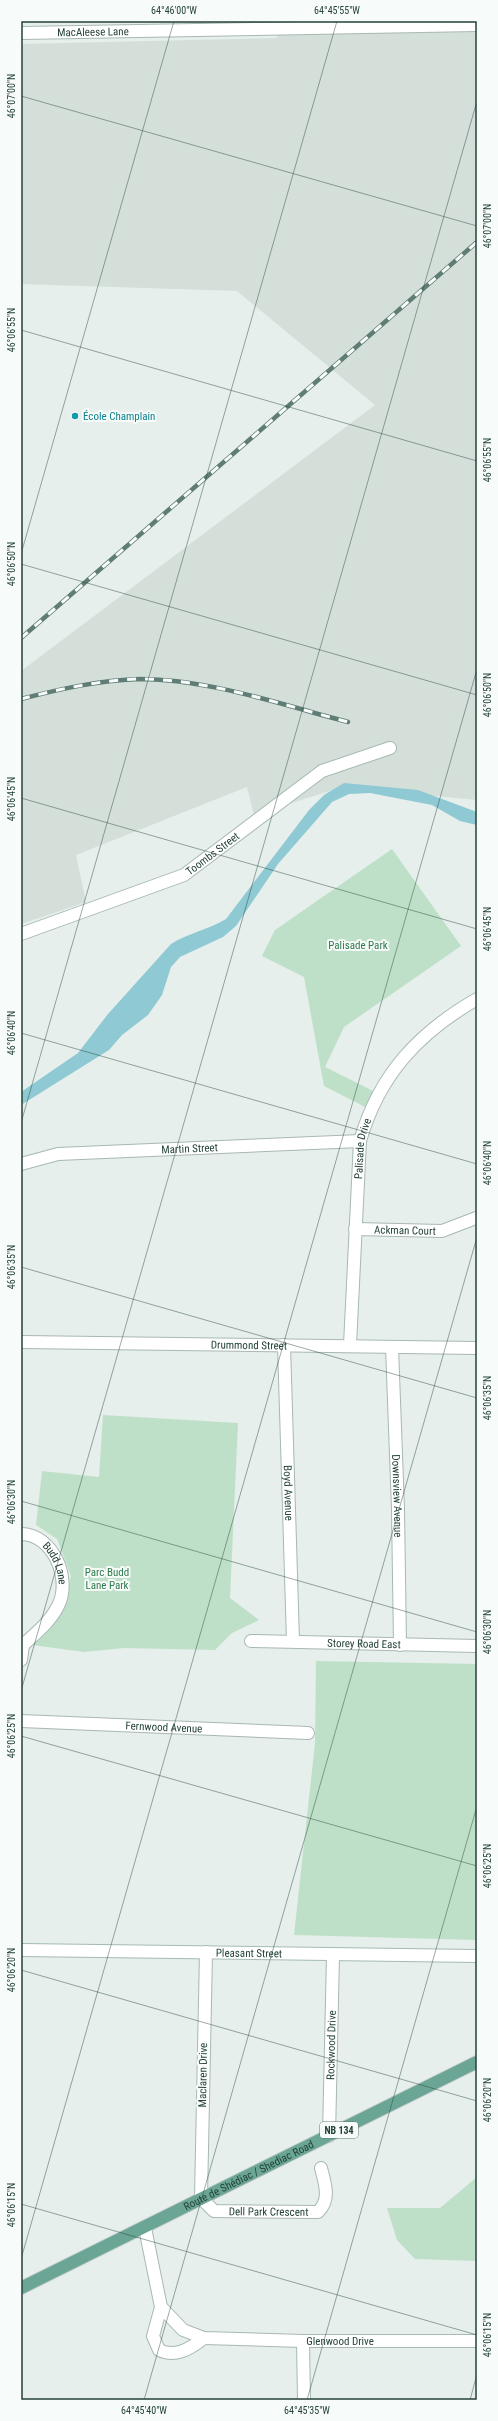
<svg xmlns="http://www.w3.org/2000/svg" width="498" height="2421" font-family="'Roboto Condensed',sans-serif">
  <style>
    .built { fill: #d4dfda }
    .green { fill: #bfe0c8 }
    .water { fill: #8ec9d4 }
    .lines { fill: none; stroke-linecap: round; stroke-linejoin: round }
    .street-casing { stroke: #a8b8b2; stroke-width: 14 }
    .secondary-casing { stroke: #a4bbb3; stroke-width: 14 }
    .primary-casing { stroke: #c2cac8; stroke-width: 14 }
    .street { stroke: #fff; stroke-width: 12 }
    .secondary { stroke: #fff; stroke-width: 12 }
    .primary { stroke: #6aa596; stroke-width: 12 }
    .rail-casing { stroke: #5f7d75; stroke-width: 4.5 }
    .rail { stroke: #f7fbf9; stroke-width: 3; stroke-dasharray: 9; stroke-linecap: butt }
    .ticks { fill: none; stroke: #24423a; stroke-width: 1; stroke-opacity: 0.45 }
    .culture-dot { fill: #0f9aa8; stroke: #f7fbf9; stroke-width: 1.5 }
    .labels { text-anchor: middle; dominant-baseline: central; stroke-width: 4; stroke-linejoin: round; paint-order: stroke }
    .shield { fill: #f7fbf9; stroke: #637a73; stroke-width: 1 }
    .shield-label { font-size: 10px; font-weight: bold; fill: #24423a }
    .street-label { font-size: 11px; fill: #24423a; stroke: #f7fbf9 }
    .culture-label { font-size: 11px; fill: #0d838f; stroke: #f7fbf9; text-anchor: start }
    .park-label { font-size: 11px; fill: #2d7a4b; stroke: #f7fbf9 }
    .neatline { fill: none; stroke: #24423a; stroke-width: 1.5 }
    .ticks-label { font-size: 10px; text-anchor: middle; fill: #24423a }
  </style>
  <rect width="100%" height="100%" fill="#e6efeb"/>
  <!-- built -->
  <path class="built" d="M277 21H477V800L342 787 254 815 247 787 76 855 86 902 21 924V671L375 405 237 291 21 284V44L277 38Z"/>
  <!-- green -->
  <g class="green">
    <rect x="21" y="21" width="132" height="1"/>
    <path d="M392 849 461 946 344 1027 325 1067 375 1092 367 1108 324 1086 304 977 262 956 275 930Z"/>
    <path d="M103 1415 238 1423 230 1598 259 1620 232 1633 215 1650 124 1648 84 1652 32 1645 63 1610 71 1576 57 1539 36 1525 42 1471 99 1477Z"/>
    <path d="M316 1661 477 1664V1940L294 1935 315 1743Z"/>
    <path d="M477 2177V2261L415 2259 397 2240 387 2208H440Z"/>
  </g>
  <!-- water -->
  <path class="water" d="M344 783 418 790 477 812V825L460 821 432 805 370 793 349 794 332 802 278 864 236 926 223 937 180 957 171 967 162 995 148 1015 122 1035 109 1050 21 1105V1092L78 1053 108 1014 171 944C188 933 208 930 226 919L309 810 324 795Z"/>
  <g class="lines">
    <defs>
      <g id="street">
        <path id="s1" d="M21 33 477 25"/>
        <path id="s2" d="M21 934 184 875 322 771 390 748"/>
        <path id="s3" d="M21 1164 58 1154 360 1141"/>
        <path id="s4" d="M355 1229 442 1231 476 1218"/>
        <path id="s5" d="M21 1342 477 1348"/>
        <path id="s6" d="M284 1345 293 1641"/>
        <path id="s7" d="M350 1345 360 1141C379 1075 418 1033 477 999"/>
        <path id="s8" d="M392 1347 398 1509 400 1645"/>
        <path id="s9" d="M21 1534C53 1534 72 1579 58 1606 50 1622 36 1633 23 1645"/>
        <path id="s10" d="M251 1641 477 1646"/>
        <path d="M21 1660 23 1645"/>
        <path id="s11" d="M21 1721 308 1733"/>
        <path id="s12" d="M206 1952 201 2198 214 2211 318 2212C331 2199 325 2184 321 2168"/>
        <path id="s13" d="M329 2136 333 1955"/>
        <path id="s14" d="M145 2228 161 2307 183 2330 204 2338 303 2341H477"/>
        <path d="M161 2307 153 2336 159 2350C175 2358 190 2349 204 2338"/>
        <path d="M303 2341 304 2400"/>
      </g>
      <g id="secondary">
        <path id="s15" d="M21 1950 477 1956"/>
      </g>
      <g id="primary">
        <path id="s16" d="M21 2288 477 2062"/>
      </g>
    </defs>
    <!-- street casing -->
    <use href="#street" class="street-casing"/>
    <!-- secondary casing -->
    <use href="#secondary" class="secondary-casing"/>
    <!-- primary casing -->
    <use href="#primary" class="primary-casing"/>
    <!-- street -->
    <use href="#street" class="street"/>
    <!-- secondary -->
    <use href="#secondary" class="secondary"/>
    <!-- primary -->
    <use href="#primary" class="primary"/>
    <defs>
      <g id="rail">
        <path d="M21 638 477 242"/>
        <path d="M21 699C60 689 100 680 140 679 208 679 283 705 348 722"/>
      </g>
    </defs>
    <!-- rail casing -->
    <use href="#rail" class="rail-casing"/>
    <!-- rail -->
    <use href="#rail" class="rail"/>
  </g>
  <!-- ticks -->
  <path class="ticks" d="M21 96 477 226M21 330 477 461M21 554 174 21M21 564 477 695M21 798 477 929M21 1033 477 1164M21 1123 337 21M21 1267 477 1398M21 1501 477 1632M21 1691 477 101M21 1736 477 1866M21 1970 477 2101M21 2204 477 2335M21 2259 477 669M144 2400 477 1237M307 2400 477 1806M470 2400 477 2374"/>
  <!-- markers -->
  <circle class="culture-dot" cx="75" cy="416" r="4"/>
  <g class="labels">
    <!-- shield labels -->
    <rect class="shield" x="320" y="2122" width="38" height="16" rx="3"/>
    <g class="shield-label">
      <text x="339" y="2130">NB 134</text>
    </g>
    <!-- street labels -->
    <g class="street-label">
      <text stroke="none"><textPath href="#s1" startOffset="72">MacAleese Lane</textPath></text>
      <text stroke="none"><textPath href="#s2" startOffset="209">Toombs Street</textPath></text>
      <text stroke="none"><textPath href="#s3" startOffset="170">Martin Street</textPath></text>
      <text stroke="none"><textPath href="#s7" startOffset="197">Palisade Drive</textPath></text>
      <text stroke="none"><textPath href="#s4" startOffset="50">Ackman Court</textPath></text>
      <text stroke="none"><textPath href="#s5" startOffset="228">Drummond Street</textPath></text>
      <text stroke="none"><textPath href="#s6" startOffset="148">Boyd Avenue</textPath></text>
      <text stroke="none"><textPath href="#s8" startOffset="149">Downsview Avenue</textPath></text>
      <text stroke="none"><textPath href="#s9" startOffset="49">Budd Lane</textPath></text>
      <text stroke="none"><textPath href="#s10" startOffset="113">Storey Road East</textPath></text>
      <text stroke="none"><textPath href="#s11" startOffset="143">Fernwood Avenue</textPath></text>
      <text stroke="none"><textPath href="#s15" startOffset="228">Pleasant Street</textPath></text>
      <text stroke="none"><textPath href="#s13" startOffset="91">Rockwood Drive</textPath></text>
      <text transform="translate(203 2075) rotate(-89)">Maclaren Drive</text>
      <text stroke="none"><textPath href="#s16" startOffset="254">Route de Shédiac / Shediac Road</textPath></text>
      <text stroke="none"><textPath href="#s12" startOffset="319">Dell Park Crescent</textPath></text>
      <text stroke="none"><textPath href="#s14" startOffset="271">Glenwood Drive</textPath></text>
    </g>
    <!-- culture labels -->
    <g class="culture-label">
      <text x="83" y="416">École Champlain</text>
    </g>
    <!-- park labels -->
    <g class="park-label">
      <text x="358" y="945">Palisade Park</text>
      <text x="107" y="1572">Parc Budd<tspan x="107" dy="13">Lane Park</tspan></text>
    </g>
  </g>
  <!-- border -->
  <rect width="498" height="2421" fill="none" stroke="#f7fbf9" stroke-width="44"/>
  <rect x="22" y="22" width="454" height="2377" class="neatline"/>
  <g class="ticks-label">
    <text x="174" y="14">64°46'00"W</text>
    <text x="337" y="14">64°45'55"W</text>
    <text transform="translate(11 96) rotate(-90)" y="4">46°07'00"N</text>
    <text transform="translate(487 226) rotate(-90)" y="4">46°07'00"N</text>
    <text transform="translate(11 330) rotate(-90)" y="4">46°06'55"N</text>
    <text transform="translate(487 460) rotate(-90)" y="4">46°06'55"N</text>
    <text transform="translate(11 564) rotate(-90)" y="4">46°06'50"N</text>
    <text transform="translate(487 695) rotate(-90)" y="4">46°06'50"N</text>
    <text transform="translate(11 799) rotate(-90)" y="4">46°06'45"N</text>
    <text transform="translate(487 929) rotate(-90)" y="4">46°06'45"N</text>
    <text transform="translate(11 1033) rotate(-90)" y="4">46°06'40"N</text>
    <text transform="translate(487 1163) rotate(-90)" y="4">46°06'40"N</text>
    <text transform="translate(11 1267) rotate(-90)" y="4">46°06'35"N</text>
    <text transform="translate(487 1398) rotate(-90)" y="4">46°06'35"N</text>
    <text transform="translate(11 1502) rotate(-90)" y="4">46°06'30"N</text>
    <text transform="translate(487 1632) rotate(-90)" y="4">46°06'30"N</text>
    <text transform="translate(11 1736) rotate(-90)" y="4">46°06'25"N</text>
    <text transform="translate(487 1866) rotate(-90)" y="4">46°06'25"N</text>
    <text transform="translate(11 1970) rotate(-90)" y="4">46°06'20"N</text>
    <text transform="translate(487 2100) rotate(-90)" y="4">46°06'20"N</text>
    <text transform="translate(11 2205) rotate(-90)" y="4">46°06'15"N</text>
    <text transform="translate(487 2335) rotate(-90)" y="4">46°06'15"N</text>
    <text x="144" y="2414">64°45'40"W</text>
    <text x="307" y="2414">64°45'35"W</text>
  </g>
</svg>
